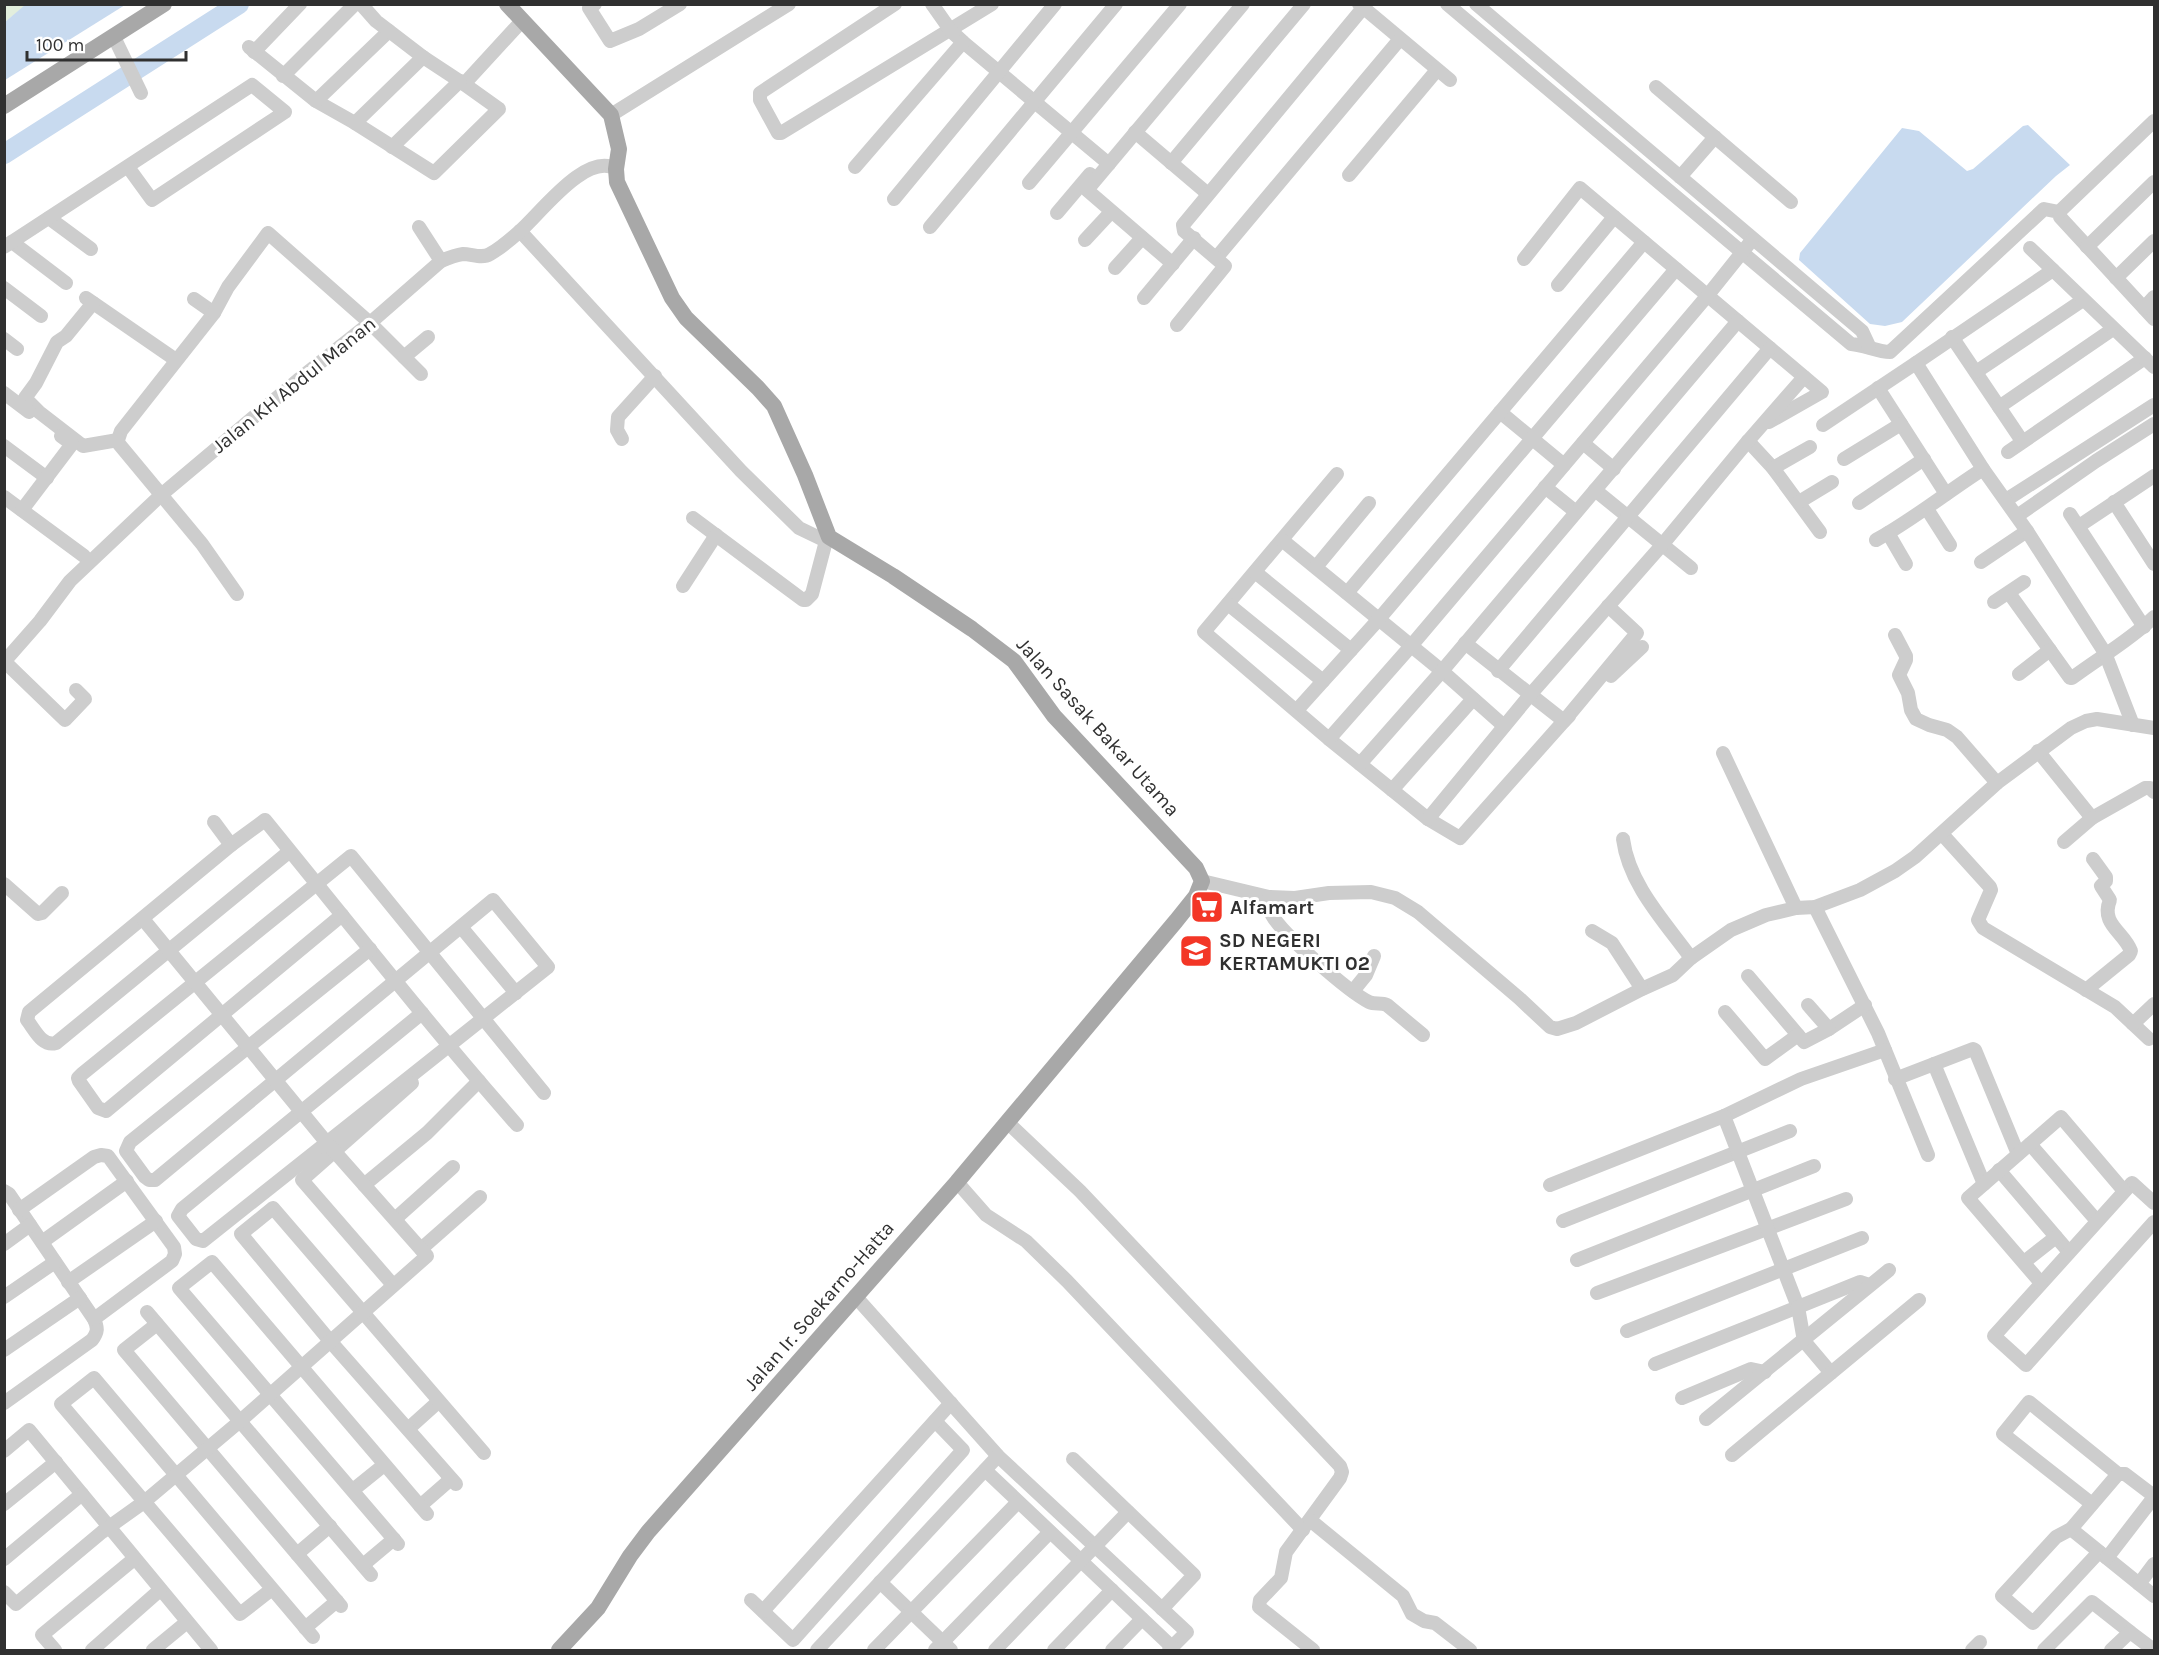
<svg xmlns="http://www.w3.org/2000/svg" width="2159" height="1655" font-family="Karla,sans-serif">
  <style>
    .green { fill: #e3eedd }
    .water { fill: #c8daef }
    .lines { fill: none; stroke-linecap: round; stroke-linejoin: round }
    .river { stroke: #c8daef; stroke-width: 20 }
    .minor { stroke: #cdcdcd; stroke-width: 14 }
    .major { stroke: #a8a8a8; stroke-width: 16 }
    .labels { text-anchor: middle; dominant-baseline: central; stroke-width: 6; stroke-linejoin: round; paint-order: stroke }
    .street-label { font-size: 20px; fill: #303030; stroke: #fff }
    .poi-label { font-size: 20px; font-weight: bold; fill: #303030; stroke: #fff; text-anchor: start }
  </style>
  <rect width="100%" height="100%" fill="#fff"/>
  <!-- green -->
  <path class="green" d="M5 5H26L5 22Z"/>
  <!-- water -->
  <g class="water">
    <path d="M25 5V4L125 5 5 80V22Z"/>
    <path d="M2028 125 2070 165 2056 176 1902 322 1885 326 1870 324 1799 260 1800 253 1902 128 1919 131 1967 171 1973 169 2023 126Z"/>
  </g>
  <g class="lines">
    <!-- river -->
    <path class="river" d="M4 154 239 4"/>
    <!-- minor -->
    <g class="minor">
      <path d="M595 4 589 8 610 41 639 29 680 4"/>
      <path d="M895 4 760 93V100L778 133H781L992 4"/>
      <path d="M932 4 951 31 963 42 1109 164"/>
      <path d="M1359 4 1450 80"/>
      <path d="M1447 4 1851 344C1865 345 1877 352 1890 352L2044 209 2059 212 2060 217 2154 319"/>
      <path d="M1476 4 1862 331 1869 346"/>
      <path d="M114 37 141 93"/>
      <path d="M249 47 316 101 355 123 434 173 499 109 464 84"/>
      <path d="M254 52 300 4"/>
      <path d="M423 57 464 84 521 22"/>
      <path d="M283 76 355 4"/>
      <path d="M1656 87 1791 202"/>
      <path d="M316 101 389 31"/>
      <path d="M611 115 789 4"/>
      <path d="M355 123 423 57 376 21 361 4"/>
      <path d="M1135 132 1208 194"/>
      <path d="M392 147 460 81"/>
      <path d="M1171 163 1304 4"/>
      <path d="M855 167 963 42"/>
      <path d="M1349 175 1437 70"/>
      <path d="M1680 177 1715 137"/>
      <path d="M1029 183 1180 4"/>
      <path d="M894 199 1055 4"/>
      <path d="M2059 212 2154 121"/>
      <path d="M1057 213 1090 174"/>
      <path d="M49 218 91 249"/>
      <path d="M419 227 441 261"/>
      <path d="M930 227 1116 4"/>
      <path d="M520 231 741 471 799 528 826 541"/>
      <path d="M1085 240 1111 212"/>
      <path d="M12 242 66 283"/>
      <path d="M4 247 252 85 285 112 152 200 128 167"/>
      <path d="M2087 247 2154 182"/>
      <path d="M2030 248 2053 270"/>
      <path d="M1217 257 1400 39"/>
      <path d="M1524 259 1580 188 1822 392 1769 422"/>
      <path d="M1173 264 1087 190 1243 4"/>
      <path d="M1115 268 1142 238"/>
      <path d="M2116 278 2154 241"/>
      <path d="M1558 285 1614 217"/>
      <path d="M4 288 41 316"/>
      <path d="M86 298 176 360"/>
      <path d="M1144 298 1194 238"/>
      <path d="M194 299 214 313 121 431 118 440 119 444 202 544 237 594"/>
      <path d="M93 303 66 336 57 342 36 383 25 398 39 412 83 446 118 440"/>
      <path d="M2144 308 2154 297"/>
      <path d="M214 313 228 287 268 233 370 323 421 374"/>
      <path d="M1177 325 1225 266 1184 231 1183 225 1363 8"/>
      <path d="M1952 337 2022 441"/>
      <path d="M4 339 17 349"/>
      <path d="M404 357 428 337"/>
      <path d="M1976 372 2083 300"/>
      <path d="M1878 388 1946 494"/>
      <path d="M4 393 29 412"/>
      <path d="M1999 407 2113 329"/>
      <path d="M1500 412 1564 465"/>
      <path d="M1823 425 1916 363"/>
      <path d="M622 439 617 430 618 417 655 376"/>
      <path d="M1748 441 1773 468 1820 532"/>
      <path d="M1583 443 1614 469"/>
      <path d="M4 446 47 478"/>
      <path d="M2008 452 2145 358"/>
      <path d="M1844 459 1901 424"/>
      <path d="M1773 468 1810 447"/>
      <path d="M1337 474 1204 632 1329 739 1428 819 1460 838 1564 721 1637 633 1608 606"/>
      <path d="M1545 487 1576 512"/>
      <path d="M1595 490 1691 568"/>
      <path d="M4 497 84 556"/>
      <path d="M2006 500 2154 405"/>
      <path d="M1799 502 1832 482"/>
      <path d="M2114 502 2154 564"/>
      <path d="M1859 503 1924 459"/>
      <path d="M1927 509 1950 545"/>
      <path d="M22 510 72 444 61 436"/>
      <path d="M2070 514 2144 627"/>
      <path d="M2017 516 2096 461 2154 424"/>
      <path d="M693 518 803 600H806L812 594 826 541 829 537"/>
      <path d="M2079 526 2154 476"/>
      <path d="M1888 533 1906 564"/>
      <path d="M1282 540 1442 671 1504 726"/>
      <path d="M1876 540C1914 519 1947 492 1983 469"/>
      <path d="M1981 562 2027 531"/>
      <path d="M1316 567 1369 503"/>
      <path d="M1255 572 1351 650"/>
      <path d="M683 586 716 535"/>
      <path d="M1347 593 1644 242"/>
      <path d="M2009 593 2070 678H2072C2100 657 2129 641 2154 617"/>
      <path d="M1994 602 2024 582"/>
      <path d="M1228 604 1323 681"/>
      <path d="M1895 635 1906 656V660L1899 675 1908 693 1911 710 1916 719 1929 725 1947 730 1957 737 1997 783"/>
      <path d="M1465 643 1564 721 1569 716"/>
      <path d="M4 662 40 621 70 581 161 495 298 380 370 323 441 261C448 258 455 255 463 254 472 254 482 259 490 254 501 248 511 239 520 231 540 214 586 151 616 169"/>
      <path d="M5 662 65 720 85 699 76 690"/>
      <path d="M1498 671 1770 348"/>
      <path d="M2019 674 2050 650"/>
      <path d="M1611 676 1642 647"/>
      <path d="M1297 710 1379 619 1676 269"/>
      <path d="M2133 725 2105 653 2027 531 1983 469 1916 363 2053 270 2154 367"/>
      <path d="M1329 739 1411 646 1708 295 1752 240"/>
      <path d="M2038 751 2092 818 2145 788H2150L2154 792"/>
      <path d="M1723 753 1796 908"/>
      <path d="M1360 764 1442 671 1738 321"/>
      <path d="M1392 790 1473 699"/>
      <path d="M1428 819 1530 695 1662 545 1748 441 1804 377"/>
      <path d="M214 822 231 845"/>
      <path d="M1942 834 1990 887 1991 890 1978 920 1983 928 2115 1007 2149 1039"/>
      <path d="M1623 839C1629 885 1665 922 1691 958"/>
      <path d="M2064 842 2092 818"/>
      <path d="M290 851 56 1043C42 1047 35 1030 27 1020L29 1012 231 845 265 820C348 922 430 1026 517 1125"/>
      <path d="M1202 881 1269 897 1295 898 1329 893 1371 892 1395 898 1418 912 1519 998 1550 1027 1557 1029 1576 1023 1642 989 1673 975 1691 958 1731 930 1766 915 1796 908 1815 907 1860 890 1895 871 1915 857 1997 783 2071 728 2086 721 2097 719 2154 728"/>
      <path d="M4 884 38 914 42 913 62 893"/>
      <path d="M1269 897C1269 904 1269 909 1272 915 1282 934 1349 992 1369 1002 1375 1005 1381 1002 1387 1005L1423 1035"/>
      <path d="M1815 907 1878 1033 1928 1155"/>
      <path d="M342 915 106 1111 98 1108 79 1081 78 1078 82 1074 351 856 544 1093"/>
      <path d="M461 927 516 993"/>
      <path d="M1592 931 1612 943 1642 989"/>
      <path d="M370 949 130 1142 126 1151 145 1177 149 1180H155L493 900 548 967 203 1241 196 1239 178 1216 182 1209 422 1013"/>
      <path d="M1748 976 1804 1042 1829 1029 1865 1005"/>
      <path d="M2086 990 2129 955 2131 951C2124 932 2100 924 2110 900L2101 886 2106 881V877L2093 859"/>
      <path d="M1353 991 1366 975 1374 956"/>
      <path d="M1808 1005 1829 1029"/>
      <path d="M1725 1012 1765 1059 1798 1035"/>
      <path d="M2133 1024 2154 1004"/>
      <path d="M1934 1064 1984 1184"/>
      <path d="M1895 1079 1973 1049 1975 1050 2018 1154"/>
      <path d="M1007 1122 1080 1191 1340 1466 1342 1472 1340 1478 1286 1552 1281 1578 1260 1600 1259 1607 1313 1650"/>
      <path d="M2030 1144 2097 1221"/>
      <path d="M1999 1170 2069 1252"/>
      <path d="M957 1182 986 1215 1026 1241 1067 1281 1303 1530"/>
      <path d="M364 1185 427 1133 479 1081"/>
      <path d="M1550 1185 1724 1116 1801 1079 1885 1050"/>
      <path d="M4 1191 9 1194 94 1319C98 1328 98 1332 92 1340L4 1403"/>
      <path d="M2154 1203 2132 1183 1994 1336 2026 1365 2154 1222"/>
      <path d="M19 1210 94 1157 101 1155 108 1156 174 1247 175 1254 172 1261 94 1319"/>
      <path d="M395 1219 453 1167"/>
      <path d="M1563 1221 1790 1131"/>
      <path d="M42 1242 127 1181"/>
      <path d="M4 1244 30 1225"/>
      <path d="M421 1249 480 1197"/>
      <path d="M1577 1260 1814 1166"/>
      <path d="M2024 1262 2056 1237"/>
      <path d="M68 1282 156 1221"/>
      <path d="M2041 1283 1968 1198 2061 1117 2124 1191"/>
      <path d="M393 1285 302 1180 412 1083"/>
      <path d="M1597 1293 1846 1199"/>
      <path d="M855 1296 998 1456 1187 1632 1169 1650"/>
      <path d="M4 1297 55 1262"/>
      <path d="M147 1312 371 1575"/>
      <path d="M157 1324 124 1350 341 1606"/>
      <path d="M1627 1331 1862 1238"/>
      <path d="M4 1350 80 1298"/>
      <path d="M1655 1364 1798 1307 1724 1116"/>
      <path d="M1831 1373 1804 1341 1798 1307 1860 1282 1869 1285"/>
      <path d="M1682 1398 1751 1369 1765 1372"/>
      <path d="M1706 1419 1889 1270"/>
      <path d="M408 1429 438 1402"/>
      <path d="M4 1451 29 1430 211 1650"/>
      <path d="M1732 1455 1919 1300"/>
      <path d="M1073 1459 1194 1575 1162 1609"/>
      <path d="M985 1470 1172 1647"/>
      <path d="M456 1484 330 1341 241 1234 273 1208 484 1453"/>
      <path d="M353 1490 384 1465"/>
      <path d="M4 1504 56 1462"/>
      <path d="M2092 1504 2003 1434 2029 1402 2118 1474"/>
      <path d="M420 1506 451 1479"/>
      <path d="M1310 1520 1403 1596 1412 1614 1424 1621 1435 1623 1470 1650"/>
      <path d="M2071 1529 2154 1596"/>
      <path d="M398 1544 179 1288 212 1262 427 1514"/>
      <path d="M2099 1552 2033 1623 2002 1596 2056 1537 2071 1529 2118 1474H2125L2154 1496"/>
      <path d="M297 1554 330 1526"/>
      <path d="M2107 1558 2154 1497"/>
      <path d="M4 1559 82 1494"/>
      <path d="M363 1565 394 1539"/>
      <path d="M880 1582 951 1650"/>
      <path d="M2139 1584 2154 1564"/>
      <path d="M272 1589 240 1614 61 1404 94 1378 313 1637"/>
      <path d="M4 1592 16 1604 102 1532 144 1502 239 1422 427 1256 327 1143 143 919"/>
      <path d="M751 1600 793 1640 963 1450 935 1421"/>
      <path d="M763 1611 951 1403"/>
      <path d="M305 1628 337 1601"/>
      <path d="M55 1650 42 1635 134 1559"/>
      <path d="M92 1650 160 1590"/>
      <path d="M153 1650 187 1622"/>
      <path d="M817 1650 998 1456"/>
      <path d="M874 1650 1018 1502"/>
      <path d="M935 1650 1050 1532"/>
      <path d="M995 1650 1128 1512"/>
      <path d="M1054 1650 1112 1590"/>
      <path d="M1112 1650 1142 1619"/>
      <path d="M1972 1650 1980 1642"/>
      <path d="M2044 1650 2092 1602 2130 1632"/>
      <path d="M2111 1650 2130 1632 2154 1650"/>
    </g>
    <!-- major -->
    <g class="major">
      <path d="M507 4 611 115 619 149 616 169 617 182 672 298 686 318 758 388 774 406 805 475 829 537 893 576 972 629 1014 661 1054 716 1196 868 1202 881 1196 896 1176 921 957 1182 648 1532 630 1556 598 1608 559 1650"/>
      <path d="M4 106 164 4"/>
    </g>
  </g>
  <!-- icons -->
  <defs>
    <symbol id="supermarket-square" viewBox="-11 -11 22 22"><rect x="-9" y="-9" width="18" height="18" rx="4" fill="#f33626" stroke="#fff"/><path d="M-6-5.5h2.5l.6 2H6L4.5 2H-2.5L-4.4-4H-6ZM-1.5 3.2a1.3 1.3 0 1 0 .1 0ZM3 3.2a1.3 1.3 0 1 0 .1 0Z" fill="#fff"/></symbol>
    <symbol id="school-square" viewBox="-11 -11 22 22"><rect x="-9" y="-9" width="18" height="18" rx="4" fill="#f33626" stroke="#fff"/><path d="M0-5L7-2L0 1L-7-2ZM-4 1L0 2.5L4 1V4Q0 6-4 4Z" fill="#fff"/></symbol>
  </defs>
  <g fill-rule="evenodd">
    <use href="#supermarket-square" x="1188" y="888" width="38" height="38"/>
    <use href="#school-square" x="1177" y="932" width="38" height="38"/>
  </g>
  <g class="labels">
    <!-- street labels -->
    <g class="street-label">
      <text transform="translate(294 385) rotate(-39)">Jalan KH Abdul Manan</text>
      <text transform="translate(1098 727) rotate(48)">Jalan Sasak Bakar Utama</text>
      <text transform="translate(819 1306) rotate(-49)">Jalan Ir. Soekarno-Hatta</text>
    </g>
    <!-- poi labels -->
    <g class="poi-label">
      <text x="1230" y="907">Alfamart</text>
      <text x="1219" y="940">SD NEGERI<tspan x="1219" dy="23">KERTAMUKTI 02</tspan></text>
    </g>
  </g>
  <!-- border -->
  <rect width="2159" height="1655" fill="none" stroke="#303030" stroke-width="12"/>
  <!-- scale -->
  <path d="M27 51v9h159v-9" fill="none" stroke="#303030" stroke-width="3"/>
  <text x="36" y="51" font-size="18" fill="#303030" stroke="#ffffff" stroke-width="4.5" paint-order="stroke">100 m</text>
</svg>
